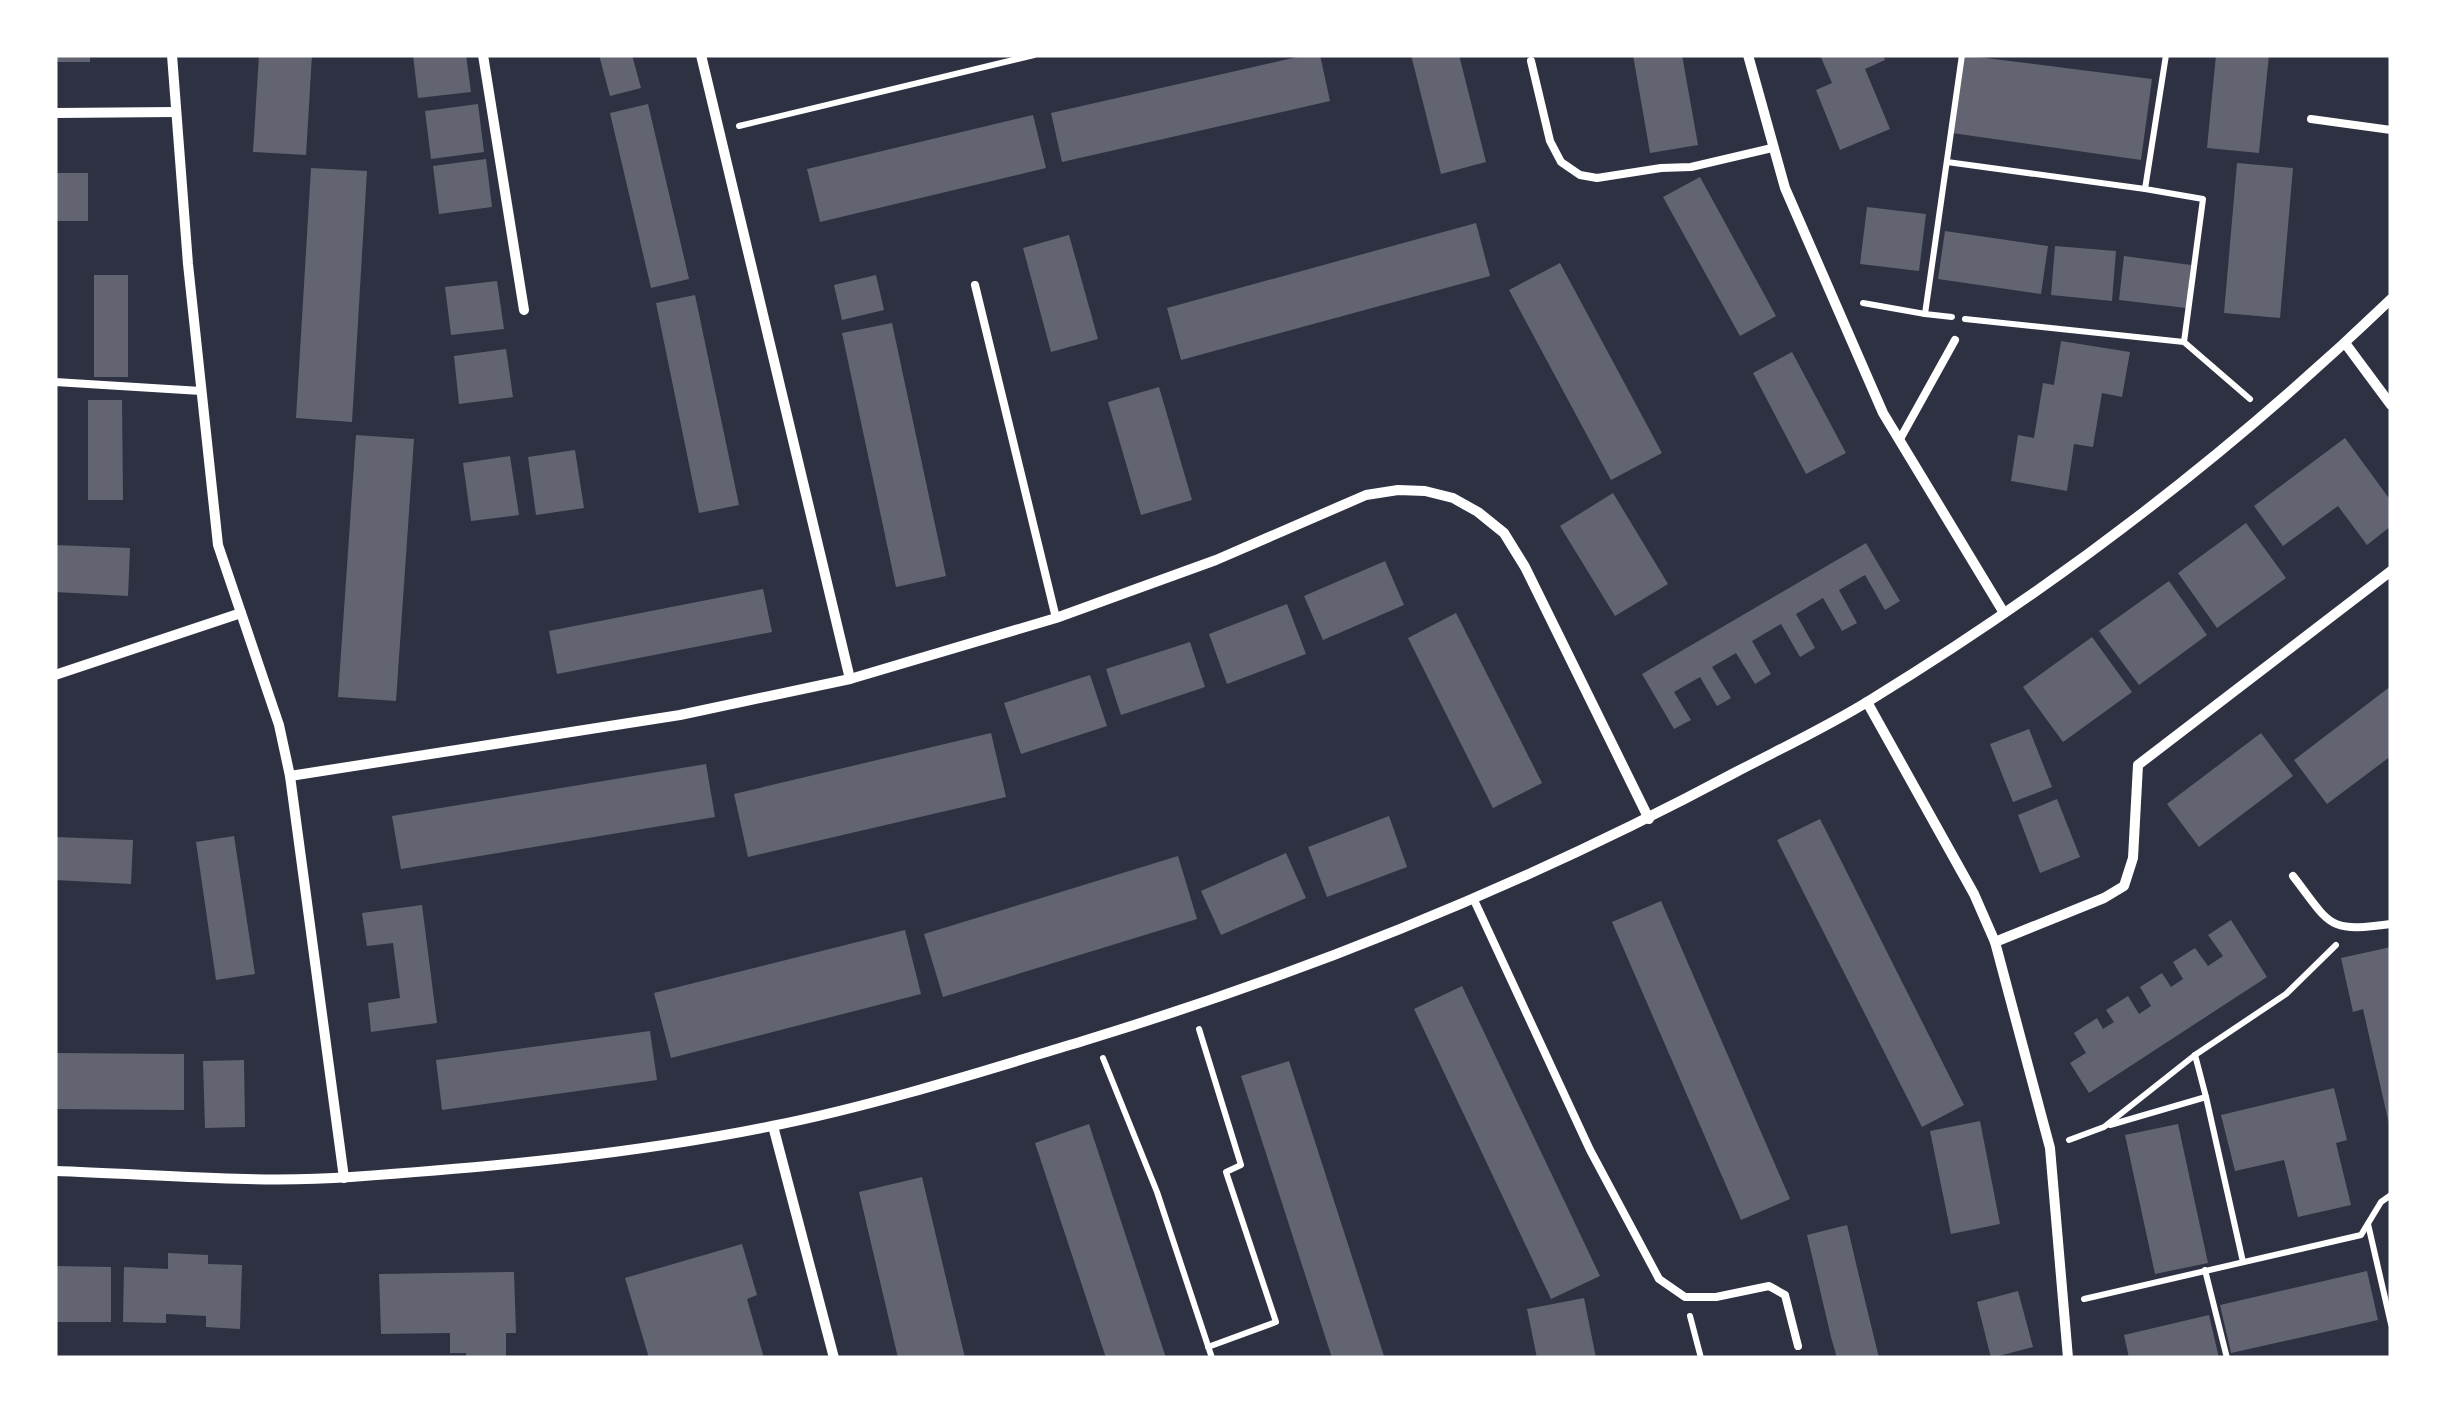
<svg xmlns="http://www.w3.org/2000/svg" width="2446" height="1413" font-family="'Varela Round',sans-serif">
  <style>
    .building { fill: #626471 }
    .lines { fill: none; stroke-linecap: round; stroke-linejoin: round }
    .path { stroke: #fff; stroke-width: 6 }
    .service { stroke: #fff; stroke-width: 8 }
    .minor { stroke: #fff; stroke-width: 10 }
  </style>
  <rect width="100%" height="100%" fill="#2d3142"/>
  <!-- building -->
  <g class="building">
    <rect x="55" y="55" width="35" height="7"/>
    <path d="M259 55H312L306 155 253 152Z"/>
    <path d="M413 55H466L471 92 418 98Z"/>
    <path d="M599 55H632L641 88 610 96Z"/>
    <path d="M1306 55H1320L1330 101 1062 162 1051 113Z"/>
    <path d="M1411 55H1459L1486 162 1441 174Z"/>
    <path d="M1633 55H1682L1698 145 1650 153Z"/>
    <path d="M1820 55H1883L1885 60 1865 69 1890 129 1840 150 1816 90 1832 83Z"/>
    <path d="M1962 55 2152 79 2141 160 1952 133Z"/>
    <path d="M2216 55H2269L2259 153 2207 148Z"/>
    <path d="M478 104 484 152 431 159 425 111Z"/>
    <path d="M648 104 689 279 651 288 610 113Z"/>
    <path d="M1033 115 1046 168 820 222 807 169Z"/>
    <path d="M486 159 492 207 439 214 433 166Z"/>
    <path d="M2237 163 2293 168 2280 318 2224 313Z"/>
    <path d="M311 168 367 171 352 422 296 418Z"/>
    <rect x="55" y="173" width="33" height="48"/>
    <path d="M1700 177 1776 316 1740 336 1663 197Z"/>
    <path d="M1867 207 1926 214 1919 271 1860 264Z"/>
    <path d="M1476 223 1490 276 1181 360 1167 308Z"/>
    <path d="M1945 231 2048 246 2041 294 1938 279Z"/>
    <path d="M1069 235 1098 339 1051 352 1023 248Z"/>
    <path d="M2055 246 2116 251 2112 301 2051 295Z"/>
    <path d="M2124 256 2191 265 2186 308 2119 300Z"/>
    <path d="M1560 263 1662 453 1611 480 1509 290Z"/>
    <rect x="94" y="275" width="34" height="102"/>
    <path d="M876 275 884 310 842 320 834 285Z"/>
    <path d="M497 281 504 329 451 335 445 287Z"/>
    <path d="M695 295 739 505 699 513 656 303Z"/>
    <path d="M892 323 946 576 896 587 842 333Z"/>
    <path d="M2061 341 2130 352 2122 397 2102 393 2093 447 2074 444 2067 491 2011 481 2018 435 2034 438 2043 383 2054 385Z"/>
    <path d="M506 349 513 397 459 404 454 356Z"/>
    <path d="M1792 352 1846 453 1806 474 1753 373Z"/>
    <path d="M1159 387 1192 500 1141 515 1108 402Z"/>
    <path d="M88 400H122L123 500H88Z"/>
    <path d="M356 435 414 439 396 701 338 697Z"/>
    <path d="M2345 438 2391 501V526L2367 545 2338 506 2283 546 2254 506Z"/>
    <path d="M575 450 584 508 536 515 528 457Z"/>
    <path d="M510 456 519 515 471 521 463 463Z"/>
    <path d="M1613 493 1668 584 1615 616 1560 526Z"/>
    <path d="M2246 523 2286 578 2217 628 2178 573Z"/>
    <path d="M1866 543 1900 601 1885 610 1865 575 1839 590 1857 623 1842 631 1823 598 1796 614 1815 648 1800 657 1781 624 1752 641 1771 674 1755 684 1736 653 1712 667 1731 698 1717 706 1700 677 1674 692 1691 720 1674 729 1642 674Z"/>
    <path d="M55 545 130 548 128 596 55 592Z"/>
    <path d="M1385 561 1404 605 1323 640 1304 596Z"/>
    <path d="M2169 581 2207 635 2139 685 2099 631Z"/>
    <path d="M763 589 772 632 557 674 549 631Z"/>
    <path d="M1287 604 1306 654 1227 684 1209 634Z"/>
    <path d="M1456 613 1542 783 1493 808 1408 638Z"/>
    <path d="M2092 637 2132 692 2063 742 2023 687Z"/>
    <path d="M1190 642 1205 687 1121 715 1106 669Z"/>
    <path d="M1090 675 1107 726 1021 754 1004 703Z"/>
    <path d="M2391 686V756L2327 804 2294 760Z"/>
    <path d="M2029 729 2052 787 2013 802 1990 744Z"/>
    <path d="M991 733 1006 797 748 857 734 794Z"/>
    <path d="M2261 733 2293 776 2199 847 2167 804Z"/>
    <path d="M706 764 715 817 401 869 392 816Z"/>
    <path d="M2057 799 2080 857 2040 873 2018 815Z"/>
    <path d="M1389 816 1407 867 1327 897 1308 847Z"/>
    <path d="M1820 819 1964 1105 1922 1127 1777 840Z"/>
    <path d="M234 836 255 974 216 980 196 842Z"/>
    <path d="M55 837 133 840 131 884 55 880Z"/>
    <path d="M1286 853 1306 898 1221 935 1201 891Z"/>
    <path d="M1178 856 1197 919 943 997 924 934Z"/>
    <path d="M1661 901 1790 1199 1741 1220 1612 922Z"/>
    <path d="M422 905 437 1023 371 1032 368 1003 400 998 393 943 367 946 362 913Z"/>
    <path d="M2231 920 2267 977 2089 1093 2070 1063 2086 1053 2074 1033 2097 1018 2103 1029 2114 1022 2106 1010 2128 996 2139 1014 2151 1006 2140 987 2162 973 2171 987 2183 979 2173 962 2195 948 2208 966 2223 956 2208 935Z"/>
    <path d="M905 930 921 994 671 1058 654 993Z"/>
    <path d="M2391 947V1124H2389L2363 1009 2353 1012 2341 958Z"/>
    <path d="M1462 986 1600 1276 1551 1299 1414 1009Z"/>
    <path d="M650 1031 657 1080 442 1110 436 1060Z"/>
    <path d="M55 1053 184 1054V1110L55 1109Z"/>
    <path d="M244 1060 245 1127 205 1128 203 1061Z"/>
    <path d="M1289 1061 1383 1353 1385 1358H1332L1241 1076Z"/>
    <path d="M2334 1088 2347 1140 2336 1143 2351 1205 2298 1217 2284 1160 2235 1171 2221 1115Z"/>
    <path d="M1980 1121 2000 1224 1951 1234 1930 1131Z"/>
    <path d="M1089 1124 1166 1358H1106L1035 1143Z"/>
    <path d="M2178 1124 2208 1263 2155 1274 2125 1135Z"/>
    <path d="M922 1177 945 1274 965 1358H898L859 1192Z"/>
    <path d="M1847 1225 1859 1276 1879 1358H1837L1831 1337 1807 1235Z"/>
    <path d="M742 1244 757 1295 747 1299 764 1358H649L625 1278Z"/>
    <path d="M168 1253 208 1255V1264L242 1265 240 1329 206 1327V1316L166 1314V1323L123 1322 124 1267 168 1269Z"/>
    <path d="M55 1266 111 1267V1322H55Z"/>
    <path d="M2367 1271 2378 1320 2231 1353 2220 1305Z"/>
    <path d="M514 1272 516 1333H506V1358H466V1353H450V1333L381 1334 379 1274Z"/>
    <path d="M2018 1291 2033 1347 1991 1358 1977 1302Z"/>
    <path d="M1584 1298 1596 1358H1537L1527 1309Z"/>
    <path d="M2209 1315 2219 1358H2129L2124 1335Z"/>
  </g>
  <g class="lines">
    <!-- path -->
    <g class="path">
      <path d="M2166 55 2145 189 2203 199 2184 342"/>
      <path d="M739 126 1034 55"/>
      <path d="M1947 162 2145 189"/>
      <path d="M1863 303 1925 314"/>
      <path d="M1952 317 1925 314 1962 55"/>
      <path d="M1965 319 2184 342 2250 399"/>
      <path d="M1199 1029 1241 1165 1226 1172 1276 1322 1208 1347"/>
      <path d="M2195 1055 2206 1097"/>
      <path d="M1103 1058 1157 1192 1212 1358"/>
      <path d="M2110 1125 2206 1097 2243 1262"/>
      <path d="M2069 1140 2104 1127 2195 1055 2286 994 2336 945"/>
      <path d="M2368 1224 2391 1324"/>
      <path d="M2205 1270 2227 1358"/>
      <path d="M2084 1299 2361 1235 2381 1202 2391 1195"/>
      <path d="M1690 1316 1701 1358"/>
    </g>
    <!-- service -->
    <g class="service">
      <path d="M1531 61 1550 141 1561 162 1580 175 1597 178 1661 168 1691 167 1772 148"/>
      <path d="M2311 119 2391 130"/>
      <path d="M975 285 1056 618"/>
      <path d="M55 382 201 391"/>
      <path d="M1900 439 1955 340"/>
      <path d="M2293 876C2331 925 2326 933 2391 924"/>
      <path d="M1474 900 1590 1150 1659 1279 1685 1297H1716L1769 1286 1785 1295 1798 1346"/>
    </g>
    <!-- minor -->
    <g class="minor">
      <path d="M172 55 188 264 218 545 279 725 290 776 344 1178"/>
      <path d="M483 55 524 310"/>
      <path d="M701 55 850 679"/>
      <path d="M1748 55 1785 188 1883 413 2004 613"/>
      <path d="M55 113 176 112"/>
      <path d="M2345 343 2391 405"/>
      <path d="M55 675 241 613"/>
      <path d="M1867 702 1974 894 1995 942 2050 1148 2068 1358"/>
      <path d="M290 776 680 715 850 679 1056 618 1216 560 1366 495 1398 490 1425 491 1453 498 1478 512 1504 533 1525 567 1649 819"/>
      <path d="M1995 942 2104 898 2124 886 2133 858 2138 765 2391 571"/>
      <path d="M773 1126 834 1358"/>
      <path d="M55 1171C153 1174 253 1184 351 1177 492 1167 634 1154 772 1126 877 1105 980 1072 1083 1041 1309 972 1527 884 1736 772 1782 748 1829 726 1872 699 2058 585 2234 450 2391 299"/>
    </g>
  </g>
  <!-- border -->
  <rect width="2446" height="1413" fill="none" stroke="#ffffff" stroke-width="115"/>
</svg>
